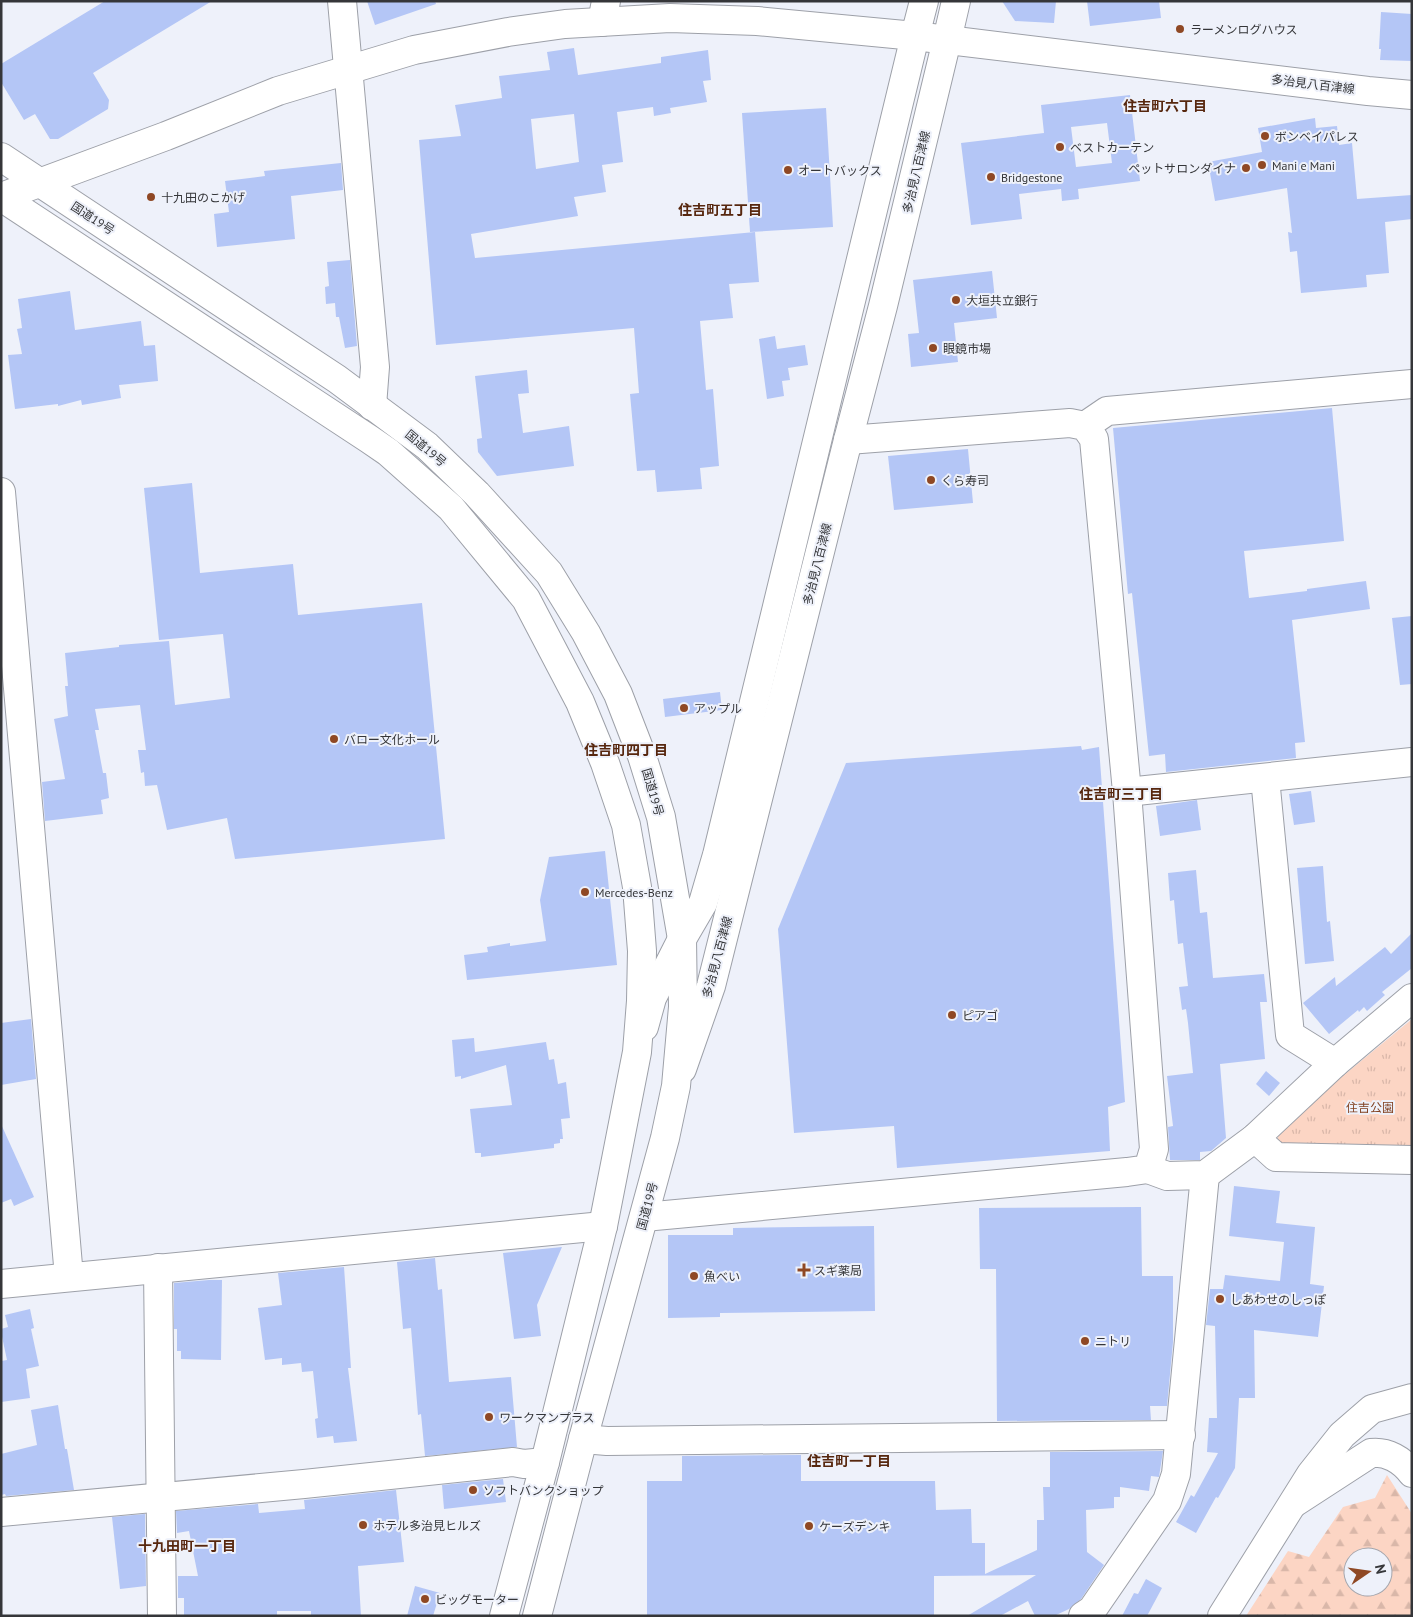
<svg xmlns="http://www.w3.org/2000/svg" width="1413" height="1617" font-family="'PT Sans','Noto Sans JP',sans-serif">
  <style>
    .forest { fill: url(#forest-firs); fill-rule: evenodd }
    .park { fill: url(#park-tufts) }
    .building { fill: #b4c6f6; fill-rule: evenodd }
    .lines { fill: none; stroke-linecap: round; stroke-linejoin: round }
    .minor-casing { stroke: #9da0a8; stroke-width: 30 }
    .tertiary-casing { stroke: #9da0a8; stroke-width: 30 }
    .secondary-casing { stroke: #9da0a8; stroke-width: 30 }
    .trunk-casing { stroke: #9da0a8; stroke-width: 30 }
    .minor { stroke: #fff; stroke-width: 28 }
    .tertiary { stroke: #fff; stroke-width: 28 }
    .secondary { stroke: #fff; stroke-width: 28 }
    .trunk { stroke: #fff; stroke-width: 28 }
    .poi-dot { fill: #8f4824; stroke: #eef1fa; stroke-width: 2 }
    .labels { text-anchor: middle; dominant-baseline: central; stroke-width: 4; stroke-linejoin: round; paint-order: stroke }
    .poi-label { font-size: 12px; fill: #353639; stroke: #eef1fa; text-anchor: start }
    .street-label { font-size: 12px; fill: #353639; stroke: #eef1fa }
    .park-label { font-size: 12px; fill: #834222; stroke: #eef1fa }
    .neighbourhood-label { font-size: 14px; font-weight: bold; fill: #57270e; stroke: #eef1fa }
  </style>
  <defs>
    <pattern id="forest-firs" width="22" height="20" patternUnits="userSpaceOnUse" patternTransform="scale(1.25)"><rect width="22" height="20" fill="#fcd5c4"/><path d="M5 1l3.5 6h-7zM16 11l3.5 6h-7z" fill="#d9b7a9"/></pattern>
    <pattern id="park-tufts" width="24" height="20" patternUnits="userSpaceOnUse" patternTransform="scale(1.25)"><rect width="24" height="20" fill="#fcd5c4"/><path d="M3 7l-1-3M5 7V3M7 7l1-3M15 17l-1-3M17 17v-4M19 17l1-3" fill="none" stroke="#d9b7a9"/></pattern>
  </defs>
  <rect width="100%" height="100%" fill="#eef1fa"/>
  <!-- forest -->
  <path class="forest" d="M1387 1475 1412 1514V1616H1246L1288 1551 1309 1557 1343 1507 1375 1498ZM1353 1557H1383V1587H1353Z"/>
  <!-- park -->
  <path class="park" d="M1412 1019V1150L1280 1148 1276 1131Z"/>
  <!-- building -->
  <g class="building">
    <path d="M105 1H212L93 73 109 100 108 109 58 139H50L35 114 24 120 1 82V64Z"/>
    <path d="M367 1H435L436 4 375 25Z"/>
    <path d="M1002 1H1056L1054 23 1015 21Z"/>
    <path d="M1087 1H1159L1161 18 1090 26Z"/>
    <path d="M1381 12 1412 14V61L1380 60 1381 49H1379Z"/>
    <path d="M574 48 578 75 661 63V57L708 50 711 80 703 81 707 102 670 108 671 113 654 116 653 107 617 112 623 162 602 165 606 192 574 197 578 216 471 234 475 258 755 232 759 282 729 284 733 318 700 321 706 390 713 389 719 466 700 468 702 489 657 492 655 470 637 471 630 394 639 393 634 328 436 345 419 140 461 136 455 105 502 98 499 76 550 70 547 52ZM574 114 579 162 536 169 531 119Z"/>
    <path d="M1130 95 1140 181 1078 189 1079 199 1062 201 1061 189 1019 194 1022 219 971 225 961 143 1044 133 1041 105ZM1107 123 1112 163 1076 167 1071 127Z"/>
    <path d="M826 108 833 227 750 232 742 113Z"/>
    <path d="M1315 118 1316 128 1337 126 1339 145 1352 143 1357 199 1412 195V219L1385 222 1389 273 1366 275 1367 287 1301 293 1297 251 1290 252 1288 232 1292 233 1287 188 1215 201 1208 162 1262 152 1258 128Z"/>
    <path d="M341 163 343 190 291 196 295 239 217 247 214 214 229 212 225 181 265 176 264 171Z"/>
    <path d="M350 260 357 346 345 348 339 317H336L335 303 326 304 325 287 329 286 327 262Z"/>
    <path d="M992 271 997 318 954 323 958 362 911 367 908 334 919 333 913 280Z"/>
    <path d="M70 291 75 330 141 321 144 346 155 345 158 381 119 385 121 398 82 405 81 400 58 406V404L15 409 8 355 22 354 17 329 22 328 18 299Z"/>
    <path d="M775 336 777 349 805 345 808 365 788 368 790 380 782 381 784 396 767 399 759 339Z"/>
    <path d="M527 370 529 393 518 394 523 433 569 426 574 466 497 476 478 452 477 439 482 438 475 376Z"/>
    <path d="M1332 408 1344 541 1244 551 1249 598 1307 591V589L1366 581 1370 609 1292 620 1305 742 1295 743 1296 758 1166 772 1165 754 1149 756 1132 593 1128 594 1113 428Z"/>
    <path d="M968 449 973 503 894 510 888 456Z"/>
    <path d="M192 483 200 573 293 564 298 615 422 603 445 839 235 859 227 818 167 830 157 785 145 786 144 772 141 773 138 750H146L140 705 95 709 99 730H95L103 773H106L109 798 101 800 103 814 45 821 42 782 65 779 54 719 68 716 65 686H68L65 653 119 647V645L169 641 175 705 230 698 223 634 159 640 144 488Z"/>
    <path d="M1412 616V684L1400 685 1392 618Z"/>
    <path d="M720 692 722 710 665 717 663 699Z"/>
    <path d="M1081 746 1082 750 1099 747 1125 1102 1108 1107 1110 1151 897 1168 894 1126 794 1133 778 929 846 763Z"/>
    <path d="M1311 791 1315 822 1294 825 1289 794Z"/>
    <path d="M1197 800 1201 830 1160 836 1156 806Z"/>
    <path d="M605 851 617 965 467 980 464 955 488 952 487 947 510 943V946L546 941 540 900 549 857Z"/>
    <path d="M1323 866 1327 922 1330 921 1334 961 1305 964 1297 868Z"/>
    <path d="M1196 870 1200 913 1207 912 1213 978 1264 974 1267 1002H1260L1265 1059 1220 1064 1226 1138 1211 1151 1200 1152V1160H1170L1168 1127 1173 1126 1167 1076 1193 1073 1188 1023 1186 1009 1182 1010 1179 987 1188 986 1183 943 1178 944 1174 900 1170 901 1168 873Z"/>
    <path d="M1412 933V968L1382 992 1385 995 1367 1011 1364 1007 1359 1012 1358 1010 1329 1034 1303 1003 1335 977 1336 986 1385 947 1391 954Z"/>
    <path d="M31 1019 36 1079 1 1085V1023Z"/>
    <path d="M474 1038 475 1052 546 1042 549 1060 554 1059 558 1084 566 1082 570 1118 561 1119 563 1139H560V1143L554 1144V1148L481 1157V1153H475L470 1109 512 1105 506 1065 461 1079V1076L455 1077 452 1040Z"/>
    <path d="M1266 1071 1280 1083 1269 1096 1256 1084Z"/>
    <path d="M1 1124 34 1197 14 1206 11 1199 1 1203Z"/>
    <path d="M1234 1186 1280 1191 1276 1223 1315 1227 1310 1284 1324 1286 1318 1337 1254 1330 1255 1398H1239L1235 1468 1218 1498 1216 1497 1196 1533 1176 1522 1191 1495 1194 1497 1218 1453 1207 1452 1209 1418H1217L1215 1326 1206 1325 1210 1289H1223L1225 1275 1280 1281 1284 1242 1229 1236Z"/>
    <path d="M1141 1207 1142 1276H1173V1342L1167 1406H1150L1151 1420 997 1421 996 1269H980L979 1208Z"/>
    <path d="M874 1226 875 1311 720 1313V1317L668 1318V1235H733V1228Z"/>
    <path d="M562 1247 537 1305 541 1336 514 1339 503 1253Z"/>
    <path d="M435 1258 438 1290 442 1289 449 1382 511 1377 517 1447 425 1456 421 1414 418 1415 411 1328 403 1329 397 1262Z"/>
    <path d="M344 1267 351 1368H348L357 1441 334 1443 333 1436 317 1438 315 1419 318 1418 313 1371 302 1372 301 1363 282 1365V1358L265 1360 258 1308 282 1305 278 1273Z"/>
    <path d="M209 1280H222L221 1360 181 1359V1351H177V1329H174V1283Z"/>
    <path d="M30 1309 34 1328 31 1329 39 1366 26 1369 30 1398 1 1402V1361L7 1360 1 1332V1329L8 1327 5 1315Z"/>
    <path d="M58 1405 65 1449H67L74 1490 6 1496 5 1494 1 1495V1454L37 1445 31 1410Z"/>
    <path d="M1163 1451 1159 1477 1151 1476 1149 1491 1120 1487V1497H1114V1508L1086 1510 1087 1552 1104 1565 1081 1599 1069 1609 1054 1616H1035L1028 1601 1000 1616H967L1036 1575 934 1576V1616H647V1481H682V1456L801 1455V1481H935L936 1510 971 1509 972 1543H985V1574L1037 1550V1520H1044L1043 1487H1050V1452Z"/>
    <path d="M503 1479 506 1502 444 1509 442 1485Z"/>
    <path d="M396 1490 404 1562 358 1566 361 1616H311V1611H277V1616H184V1598H178V1576H198L189 1531 177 1533 176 1511 258 1504 259 1513 305 1509 304 1500Z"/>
    <path d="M145 1514 146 1586 120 1589 112 1517Z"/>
    <path d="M1146 1579 1162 1588 1147 1616H1122L1134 1593 1138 1594Z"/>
    <path d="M415 1586 440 1593 433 1616H407Z"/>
  </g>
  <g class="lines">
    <defs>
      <g id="minor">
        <path d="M342 1 375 367 372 406"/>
        <path d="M602 22 606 1"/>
        <path d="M1085 426 1107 411 1412 384"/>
        <path d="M1 492 69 1277"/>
        <path d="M1265 778 1290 1035 1335 1063"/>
        <path d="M1127 792 1412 762"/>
        <path d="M1255 1138 1276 1157 1412 1160"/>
        <path d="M1148 1169 1167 1176 1205 1175 1255 1138 1335 1063 1412 998"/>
        <path d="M158 1268 162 1616"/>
        <path d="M1 1284 603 1226"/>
        <path d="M583 1439 607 1441 1181 1435"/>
        <path d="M1294 1503 1371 1453C1387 1451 1402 1460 1412 1473"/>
        <path d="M1 1512 304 1484 513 1462 524 1464 545 1462"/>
        <path d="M1083 1616 1092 1610 1167 1501 1176 1474 1205 1175"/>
      </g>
      <g id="tertiary">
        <path d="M947 40 956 1"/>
        <path d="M1 197 166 136 278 91 414 50 508 32 565 24 670 18 757 21 915 36 924 1"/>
        <path d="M644 1217 1127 1172 1148 1169 1154 1149 1127 792 1094 439 1085 426 1070 423 848 440"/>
        <path d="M1222 1616 1311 1474 1342 1435 1372 1409 1412 1398"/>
      </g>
      <g id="secondary">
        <path d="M644 1027 652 998 682 939 703 903 717 855 915 36 1368 91 1412 95"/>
        <path d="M682 1069 711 986 848 440 883 306 947 40"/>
      </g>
      <g id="trunk">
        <path d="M1 157 337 379 427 446 477 494 549 573 586 633 618 694 642 756 661 817 682 939 683 1007 676 1086 665 1138 583 1439 537 1616"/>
        <path d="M1 197 369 439 388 452 451 508 526 599 580 702 605 763 626 825 637 887 642 951 641 1001 637 1052 603 1226 545 1462 504 1616"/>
      </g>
    </defs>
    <!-- minor casing -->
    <use href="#minor" class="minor-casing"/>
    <!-- tertiary casing -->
    <use href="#tertiary" class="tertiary-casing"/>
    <!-- secondary casing -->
    <use href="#secondary" class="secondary-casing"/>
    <!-- trunk casing -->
    <use href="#trunk" class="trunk-casing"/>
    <!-- minor -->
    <use href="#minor" class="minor"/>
    <!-- tertiary -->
    <use href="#tertiary" class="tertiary"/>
    <!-- secondary -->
    <use href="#secondary" class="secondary"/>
    <!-- trunk -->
    <use href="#trunk" class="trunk"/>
  </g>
  <!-- markers -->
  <g class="poi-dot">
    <circle cx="1180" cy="29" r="5"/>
    <circle cx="1265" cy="136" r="5"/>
    <circle cx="1060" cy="147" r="5"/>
    <circle cx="1262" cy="165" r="5"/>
    <circle cx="1246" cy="168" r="5"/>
    <circle cx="788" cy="170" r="5"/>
    <circle cx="991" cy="177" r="5"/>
    <circle cx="151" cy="197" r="5"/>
    <circle cx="956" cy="300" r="5"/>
    <circle cx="933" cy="348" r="5"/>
    <circle cx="931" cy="480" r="5"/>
    <circle cx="684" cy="708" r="5"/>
    <circle cx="334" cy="739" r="5"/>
    <circle cx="585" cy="892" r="5"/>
    <circle cx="952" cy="1015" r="5"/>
    <path d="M801.5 1262.5h5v5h5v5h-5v5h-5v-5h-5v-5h5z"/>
    <circle cx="694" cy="1276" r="5"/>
    <circle cx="1220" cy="1299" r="5"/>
    <circle cx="1085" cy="1341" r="5"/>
    <circle cx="489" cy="1417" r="5"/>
    <circle cx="473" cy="1490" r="5"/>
    <circle cx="363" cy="1525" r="5"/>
    <circle cx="809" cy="1526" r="5"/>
    <circle cx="425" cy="1599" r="5"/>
  </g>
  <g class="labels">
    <!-- poi labels -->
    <g class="poi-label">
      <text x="1190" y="29">ラーメンログハウス</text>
      <text x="1275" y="136">ボンベイパレス</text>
      <text x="1070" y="147">ベストカーテン</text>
      <text x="1272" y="165">Mani e Mani</text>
      <text x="1236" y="168" text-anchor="end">ペットサロンダイナ</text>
      <text x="798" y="170">オートバックス</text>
      <text x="1001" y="177">Bridgestone</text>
      <text x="161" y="197">十九田のこかげ</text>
      <text x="966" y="300">大垣共立銀行</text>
      <text x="943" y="348">眼鏡市場</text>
      <text x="941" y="480">くら寿司</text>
      <text x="694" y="708">アップル</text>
      <text x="344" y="739">バロー文化ホール</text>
      <text x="595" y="892">Mercedes-Benz</text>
      <text x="962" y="1015">ピアゴ</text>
      <text x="814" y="1270">スギ薬局</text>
      <text x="704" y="1276">魚べい</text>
      <text x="1230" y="1299">しあわせのしっぽ</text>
      <text x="1095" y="1341">ニトリ</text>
      <text x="499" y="1417">ワークマンプラス</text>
      <text x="483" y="1490">ソフトバンクショップ</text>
      <text x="373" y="1525">ホテル多治見ヒルズ</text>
      <text x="819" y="1526">ケーズデンキ</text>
      <text x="435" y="1599">ビッグモーター</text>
    </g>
    <!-- street labels -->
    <g class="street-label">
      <text transform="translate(1313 84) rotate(7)">多治見八百津線</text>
      <text transform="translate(916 172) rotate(-77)">多治見八百津線</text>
      <text transform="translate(93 218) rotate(33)">国道19号</text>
      <text transform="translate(426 448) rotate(40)">国道19号</text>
      <text transform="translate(817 564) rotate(-76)">多治見八百津線</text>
      <text transform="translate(653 792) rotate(74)">国道19号</text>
      <text transform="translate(717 957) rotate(-75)">多治見八百津線</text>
      <text transform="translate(647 1206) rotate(-75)">国道19号</text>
    </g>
    <!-- park labels -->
    <g class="park-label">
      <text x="1370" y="1107">住吉公園</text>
    </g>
    <!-- neighbourhood labels -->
    <g class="neighbourhood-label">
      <text x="1165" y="106">住吉町六丁目</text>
      <text x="720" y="210">住吉町五丁目</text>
      <text x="626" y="750">住吉町四丁目</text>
      <text x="1121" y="794">住吉町三丁目</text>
      <text x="849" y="1461">住吉町一丁目</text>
      <text x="187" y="1546">十九田町一丁目</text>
    </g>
  </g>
  <!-- border -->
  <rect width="1413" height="1617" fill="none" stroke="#353639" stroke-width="5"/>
  <!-- north arrow -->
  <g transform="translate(1368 1572) rotate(77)"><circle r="24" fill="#eef1fa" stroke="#a4a6ad"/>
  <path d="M0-4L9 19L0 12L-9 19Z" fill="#8f4824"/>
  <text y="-8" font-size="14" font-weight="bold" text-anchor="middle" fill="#353639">N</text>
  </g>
</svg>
